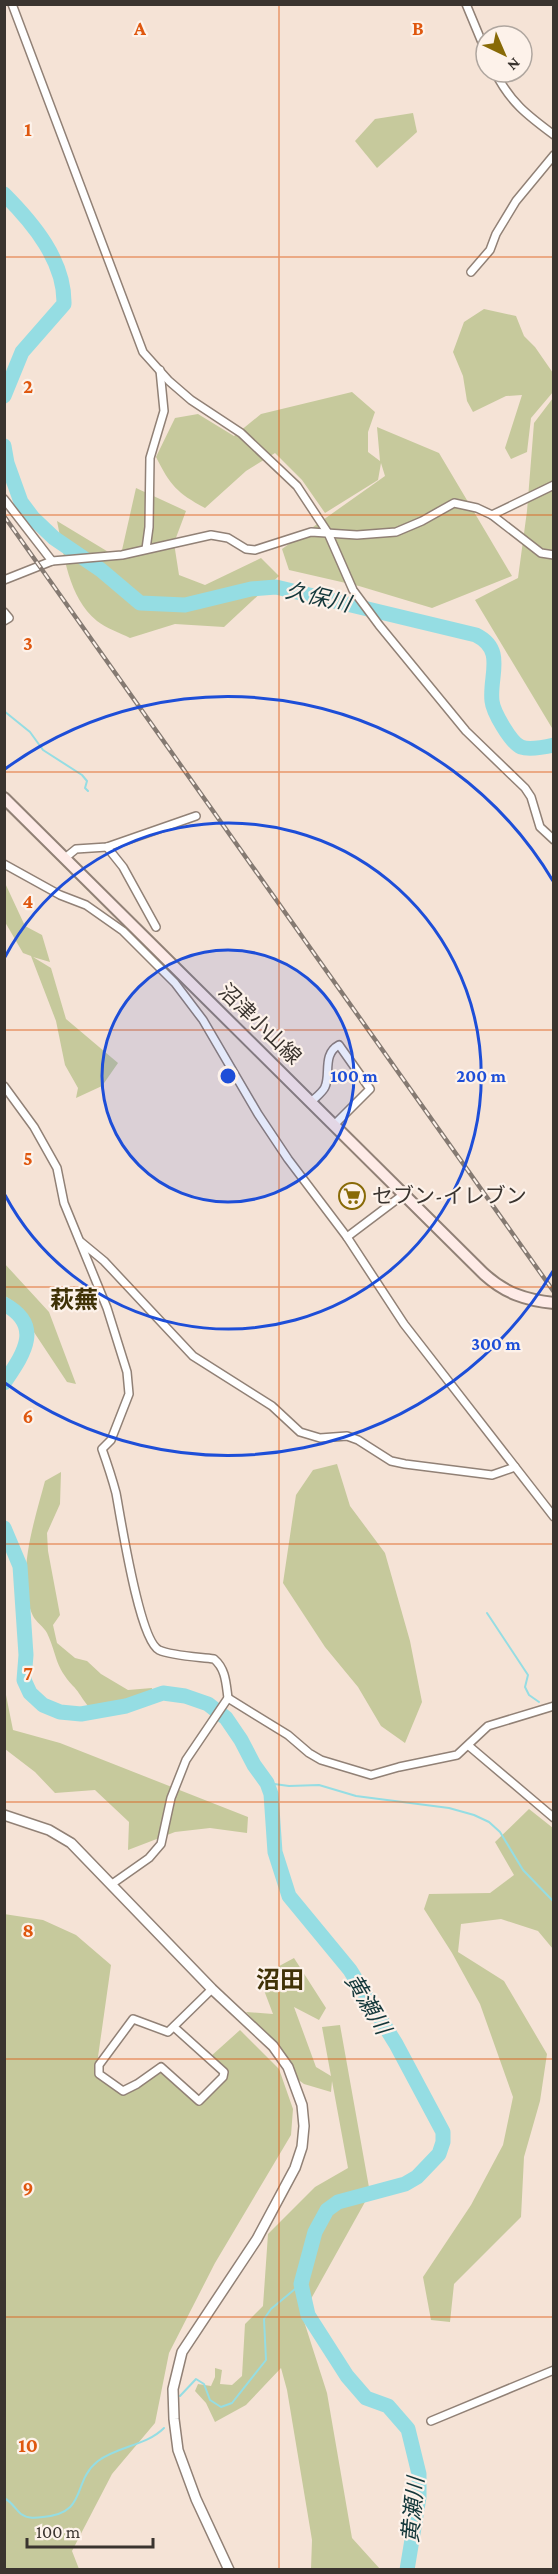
<svg xmlns="http://www.w3.org/2000/svg" width="558" height="2574" font-family="'Crimson Pro','Noto Sans JP',serif">
  <style>
    .green { fill: #c6c99c }
    .lines { fill: none; stroke-linecap: round; stroke-linejoin: round }
    .stream { stroke: #95dde3; stroke-width: 2 }
    .river { stroke: #95dde3; stroke-width: 15 }
    .minor-casing { stroke: #918176; stroke-width: 10 }
    .tertiary-casing { stroke: #918176; stroke-width: 12 }
    .secondary-casing { stroke: #918176; stroke-width: 14 }
    .minor { stroke: #fff; stroke-width: 7 }
    .tertiary { stroke: #fff; stroke-width: 9 }
    .secondary { stroke: #feebe7; stroke-width: 10 }
    .rail-casing { stroke: #857a72; stroke-width: 4.5 }
    .rail { stroke: #fdf2ea; stroke-width: 2; stroke-dasharray: 7; stroke-linecap: butt }
    .grid { fill: none; stroke: #df570e; stroke-width: 1.5; stroke-opacity: 0.55 }
    .ring { fill: none; stroke: #1d4ed8; stroke-width: 3 }
    .labels { text-anchor: middle; dominant-baseline: central; stroke-width: 4.5; stroke-linejoin: round; paint-order: stroke }
    .street-label { font-size: 21px; fill: #3a342f; stroke: #fdf2ea }
    .poi-label { font-size: 21px; fill: #3a342f; stroke: #fdf2ea; text-anchor: start }
    .water-label { font-size: 22px; font-style: italic; fill: #13373a; stroke: #fdf2ea }
    .quarter-label { font-size: 24px; font-weight: bold; fill: #403207; stroke: #fdf2ea }
    .grid-label { font-size: 20px; text-anchor: middle; font-weight: bold; fill: #df570e; stroke: #fdf2ea; stroke-width: 4.5; stroke-linejoin: round; paint-order: stroke }
    .centre { fill: #1d4ed8; stroke: #fdf2ea; stroke-width: 3 }
    .ring-label { font-size: 18px; text-anchor: middle; font-weight: bold; fill: #1d4ed8; stroke: #fdf2ea; stroke-width: 4.5; stroke-linejoin: round; paint-order: stroke }
  </style>
  <rect width="100%" height="100%" fill="#f5e3d6"/>
  <!-- green -->
  <g class="green">
    <path d="M413 113 417 132 377 168 355 141 375 119Z"/>
    <path d="M484 309 516 316 524 336 535 347 553 373V392L531 418 527 452 511 459 505 448 522 395 506 396 473 412 467 401 463 376 453 352 464 322Z"/>
    <path d="M352 392 375 412 368 432V452L380 461 377 427 439 453 512 576 432 608 359 586 289 570 282 549 385 476 381 463 378 480 325 513 302 480 275 453 246 471 205 508C177 493 170 485 156 457L175 418 198 414 234 436 261 414Z"/>
    <path d="M553 398V728H552L475 600 518 578 527 511 534 423Z"/>
    <path d="M136 488 186 511 174 543 179 575 205 585 261 558 279 576 224 627 175 624 130 638C120 633 106 628 97 621 68 597 64 555 57 521L120 559Z"/>
    <path d="M5 883 25 926 42 935 50 962 33 957 51 968 66 1019 118 1063 102 1086 76 1098 78 1088 65 1065 56 1021 31 956 23 953 5 922Z"/>
    <path d="M4 1263 49 1312 76 1384 67 1382 14 1302 5 1296Z"/>
    <path d="M337 1464 350 1506 385 1553 410 1641 422 1702 405 1743 381 1726 358 1687 325 1647 283 1583 296 1495 313 1470Z"/>
    <path d="M61 1472 60 1504 47 1533 48 1551 60 1615 53 1625 57 1643 75 1658 87 1661 101 1674 128 1690 152 1688 151 1697C136 1702 109 1713 93 1710 87 1708 79 1691 73 1686 54 1665 58 1657 47 1633 44 1627 36 1622 33 1616 15 1577 35 1519 45 1481Z"/>
    <path d="M4 1685 13 1730 60 1743 248 1817 247 1833 210 1828 175 1832 128 1850 129 1822 95 1790 55 1793 35 1772 5 1749Z"/>
    <path d="M529 1809 553 1828V1949L538 1931 501 1919 461 1924 458 1952 504 1981 547 2054 540 2101 524 2157 521 2217 454 2284 450 2322 431 2320 423 2277 471 2205 503 2145 513 2097 480 2004 452 1953 424 1909 429 1894 490 1893 514 1875 495 1842Z"/>
    <path d="M4 1914 43 1920 76 1935 111 1965 96 2071 123 2091 161 2067 199 2101 224 2072 210 2057 240 2030 279 2069 293 2109 291 2135 215 2263 169 2353 155 2423 112 2474 72 2551 79 2569H5Z"/>
    <path d="M294 1958 326 2008 319 2020 294 2007 316 2067 331 2076 322 2027 340 2025 370 2193 302 2315 327 2393 352 2538 380 2569H311L312 2540 287 2390 281 2368 246 2405 215 2422 206 2403 195 2391 198 2384 211 2386 215 2377V2368L222 2370 220 2384 232 2385 242 2376 245 2324 263 2306 268 2234 315 2187 348 2168 332 2081 331 2092 304 2084 292 2075 290 2061 246 2012 273 2014 259 1977Z"/>
  </g>
  <g class="lines">
    <!-- stream -->
    <g class="stream">
      <path d="M4 711 30 732 43 750 82 775 87 781 85 788 88 791"/>
      <path d="M487 1613 528 1675 525 1687 529 1695 539 1702"/>
      <path d="M267 1783 289 1786 319 1785 356 1796 449 1808 474 1815 489 1822 500 1832 523 1870 554 1902"/>
      <path d="M180 2396 196 2379 204 2384 210 2400 221 2407 232 2403 266 2360 264 2319 271 2309 301 2284"/>
      <path d="M4 2498C12 2502 15 2509 21 2514 28 2519 36 2518 43 2517 89 2513 71 2482 98 2461 118 2446 146 2446 164 2428"/>
    </g>
    <!-- river -->
    <g class="river">
      <path d="M4 194C33 223 65 261 64 304L22 352 4 396"/>
      <path d="M4 446 7 463 21 502 33 518 54 538 101 570 140 603 185 605 251 589 276 587 476 635C506 650 489 676 492 701 493 712 511 743 521 747 529 750 545 747 554 745"/>
      <path d="M4 1304C45 1326 22 1356 4 1383"/>
      <path d="M4 1528 20 1566 26 1655 24 1680 30 1693 43 1705 60 1712 81 1714 126 1706 163 1693 185 1696 208 1704 226 1718 241 1740 254 1765 267 1783 271 1794 275 1852 289 1896 350 1970 396 2044 443 2132V2142L439 2154 417 2177 405 2184 338 2202 327 2210 315 2232 301 2284 308 2315 347 2376 366 2398 388 2406 408 2429 419 2474V2497L407 2570"/>
    </g>
    <defs>
      <g id="minor">
        <path d="M12 4 143 352 169 381 191 400 241 433 297 486 328 533 353 590 379 625 466 731 525 788 531 797 540 827 554 840"/>
        <path d="M466 4 486 52"/>
        <path d="M495 72C510 102 527 115 554 135"/>
        <path d="M471 272 490 250 496 234 516 201 554 155"/>
        <path d="M4 499 52 561"/>
        <path d="M492 515 541 553 554 555"/>
        <path d="M146 549 149 527 150 458 164 411 160 370"/>
        <path d="M4 580 52 561 122 555 211 535 228 538 246 549 255 550 311 532 357 535 396 532 422 521 454 503 477 508 492 515 554 485"/>
        <path d="M4 612 9 618 4 621"/>
        <path d="M107 847 123 867 156 927"/>
        <path d="M65 858 76 849 107 847 196 816"/>
        <path d="M4 864 60 895 86 905 123 931 175 983 203 1020 258 1114 288 1159 347 1237 404 1324 554 1517"/>
        <path d="M4 1086 34 1127 57 1168 64 1203 107 1308 127 1372 129 1394 111 1440 102 1449C107 1463 112 1478 116 1493 121 1519 139 1640 159 1650 172 1656 200 1657 214 1659 226 1669 226 1684 228 1698L186 1760 171 1798 161 1844 149 1858 112 1884"/>
        <path d="M311 1102C315 1098 323 1092 325 1087 331 1074 322 1054 339 1045L370 1089 334 1125"/>
        <path d="M347 1237 404 1194"/>
        <path d="M81 1242 104 1261 193 1356 272 1406 300 1432 320 1438 347 1436 358 1440 391 1461 405 1464 492 1475 515 1467"/>
        <path d="M228 1698 288 1735 309 1753 321 1760 371 1775 399 1767 457 1755 488 1726 554 1706"/>
        <path d="M469 1746 554 1818"/>
        <path d="M174 2027 224 2072 223 2077 199 2101 161 2067 137 2084 123 2091 99 2074V2065L133 2019 168 2032 212 1989"/>
        <path d="M431 2421 554 2370"/>
      </g>
      <path id="tertiary" d="M4 1815 49 1830 71 1843 212 1989 273 2046 288 2067 302 2105 304 2126 302 2147 295 2168 257 2239 182 2352 173 2389 174 2419 178 2450 196 2499 229 2570"/>
      <path id="secondary" d="M4 798 484 1274C505 1293 525 1300 554 1303"/>
    </defs>
    <!-- minor casing -->
    <use href="#minor" class="minor-casing"/>
    <!-- tertiary casing -->
    <use href="#tertiary" class="tertiary-casing"/>
    <!-- secondary casing -->
    <use href="#secondary" class="secondary-casing"/>
    <!-- minor -->
    <use href="#minor" class="minor"/>
    <!-- tertiary -->
    <use href="#tertiary" class="tertiary"/>
    <!-- secondary -->
    <use href="#secondary" class="secondary"/>
    <defs>
      <path id="rail" d="M4 516 554 1292"/>
    </defs>
    <!-- rail casing -->
    <use href="#rail" class="rail-casing"/>
    <!-- rail -->
    <use href="#rail" class="rail"/>
  </g>
  <!-- grid -->
  <path class="grid" d="M279 4V2570M4 257H554M4 515H554M4 772H554M4 1030H554M4 1287H554M4 1544H554M4 1802H554M4 2059H554M4 2317H554"/>
  <!-- distance rings -->
  <circle cx="228" cy="1076" r="126" fill="#1d4ed8" fill-opacity=".12"/>
  <g class="ring">
    <circle cx="228" cy="1076" r="126"/>
    <path d="M5 957A253 253 0 1 1 5 1195"/>
    <path d="M553 1271A379 379 0 0 1 5 1383M5 769A379 379 0 0 1 553 881"/>
  </g>
  <!-- icons -->
  <defs>
    <symbol id="supermarket-ring" viewBox="-11 -11 22 22"><circle r="9.5" fill="#fdf2ea" stroke="#886a07" stroke-width="1.5"/><path d="M-6-5.5h2.5l.6 2H6L4.5 2H-2.5L-4.4-4H-6ZM-1.5 3.2a1.3 1.3 0 1 0 .1 0ZM3 3.2a1.3 1.3 0 1 0 .1 0Z" fill="#886a07"/></symbol>
  </defs>
  <g fill-rule="evenodd">
    <use href="#supermarket-ring" x="337" y="1181" width="30" height="30"/>
  </g>
  <g class="labels">
    <!-- street labels -->
    <g class="street-label">
      <text transform="translate(260 1024) rotate(44)">沼津小山線</text>
    </g>
    <!-- poi labels -->
    <g class="poi-label">
      <text x="372" y="1196">セブン-イレブン</text>
    </g>
    <!-- water labels -->
    <g class="water-label">
      <text transform="translate(318 597) rotate(13)">久保川</text>
      <text transform="translate(368 2004) rotate(59)">黄瀬川</text>
      <text transform="translate(413 2510) rotate(-85)">黄瀬川</text>
    </g>
    <!-- quarter labels -->
    <g class="quarter-label">
      <text x="74" y="1299">萩蕪</text>
      <text x="280" y="1979">沼田</text>
    </g>
  </g>
  <g class="grid-label">
    <text x="140" y="35">A</text>
    <text x="418" y="35">B</text>
    <text x="28" y="136">1</text>
    <text x="28" y="393">2</text>
    <text x="28" y="650">3</text>
    <text x="28" y="908">4</text>
    <text x="28" y="1165">5</text>
    <text x="28" y="1423">6</text>
    <text x="28" y="1680">7</text>
    <text x="28" y="1937">8</text>
    <text x="28" y="2195">9</text>
    <text x="28" y="2452">10</text>
  </g>
  <circle cx="228" cy="1076" r="9" class="centre"/>
  <g class="ring-label">
    <text x="354" y="1082">100 m</text>
    <text x="481" y="1082">200 m</text>
    <text x="496" y="1350">300 m</text>
  </g>
  <!-- border -->
  <rect width="558" height="2574" fill="none" stroke="#3a342f" stroke-width="12"/>
  <!-- north arrow -->
  <g transform="translate(504 54) rotate(136)"><circle r="28" fill="#fdf2ea" stroke="#afa69f" stroke-width="1.5"/>
  <path d="M0-4.5L10 22L0 15L-10 22Z" fill="#886a07"/>
  <text y="-9" font-size="16" font-weight="bold" text-anchor="middle" fill="#3a342f">N</text>
  </g>
  <!-- scale -->
  <path d="M27 2538v9h126v-9" fill="none" stroke="#3a342f" stroke-width="3"/>
  <text x="36" y="2538" font-size="18" fill="#3a342f" stroke="#fdf2ea" stroke-width="4.5" paint-order="stroke">100 m</text>
</svg>
